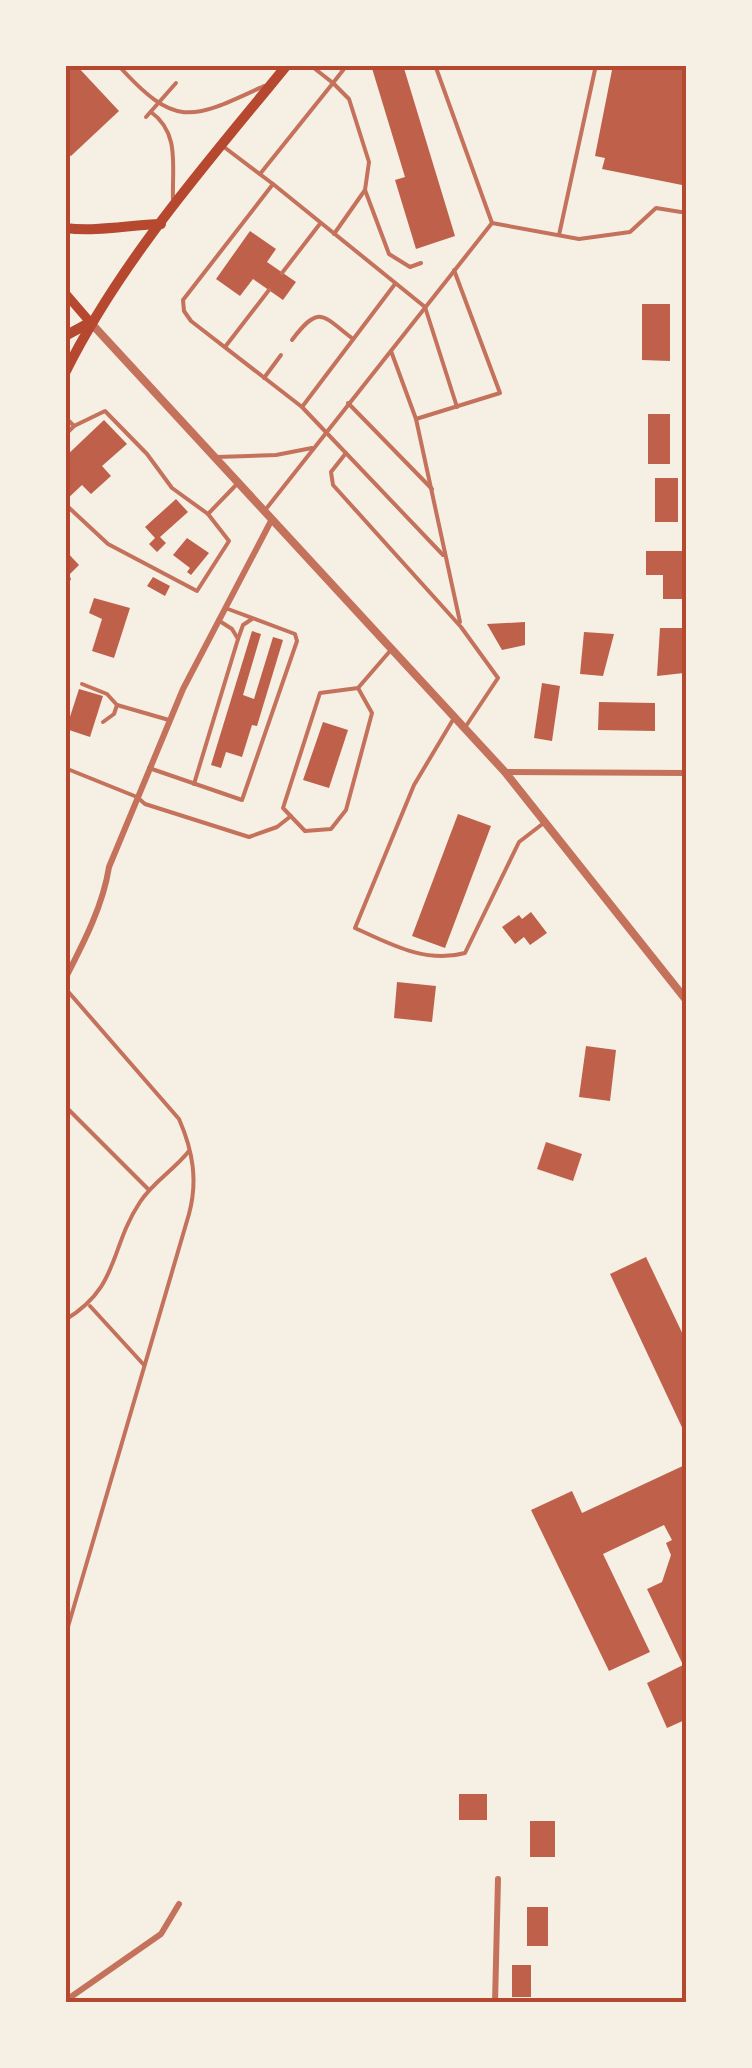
<svg xmlns="http://www.w3.org/2000/svg" width="752" height="2068" font-family="'PT Sans',sans-serif">
  <style>
    .building { fill: #bf614a }
    .lines { fill: none; stroke-linecap: round; stroke-linejoin: round }
    .service { stroke: #c5725c; stroke-width: 4 }
    .minor { stroke: #c5725c; stroke-width: 6 }
    .tertiary { stroke: #c5725c; stroke-width: 8 }
    .secondary { stroke: #b5482f; stroke-width: 9 }
    .primary { stroke: #b5482f; stroke-width: 10 }
    .neatline { fill: none; stroke: #b5482f; stroke-width: 4 }
  </style>
  <rect width="100%" height="100%" fill="#f6efe4"/>
  <!-- building -->
  <g class="building">
    <path d="M65 65H76L119 111 71 156 65 153Z"/>
    <path d="M371 65H403L455 236 416 249 395 180 405 177Z"/>
    <path d="M613 65H687V186L602 169 605 158 595 156Z"/>
    <path d="M250 231 276 249 267 262 296 282 283 300 253 279 240 296 216 279Z"/>
    <path d="M642 304H670V361L642 360Z"/>
    <rect x="648" y="414" width="22" height="50"/>
    <path d="M104 420 127 444 102 466 111 476 91 494 82 485 65 501V457Z"/>
    <rect x="655" y="478" width="23" height="44"/>
    <path d="M176 499 188 512 160 537 166 543 157 552 149 544 155 538 145 527Z"/>
    <path d="M187 538 209 553 191 575 187 572 190 568 173 555Z"/>
    <path d="M65 550 79 565 65 579Z"/>
    <path d="M646 551H683V599H663V575H646Z"/>
    <path d="M153 577 170 586 165 596 147 586Z"/>
    <path d="M94 598 130 608 114 658 92 651 102 619 89 613Z"/>
    <path d="M525 622V645L502 650 487 624Z"/>
    <path d="M660 628H684V673L657 676Z"/>
    <path d="M252 631 261 634 243 695 254 699 273 637 283 640 257 726 252 725 242 757 226 752 221 768 211 765Z"/>
    <path d="M584 632 614 634 603 676 580 674Z"/>
    <path d="M542 683 560 686 552 741 534 738Z"/>
    <path d="M79 689 103 696 90 737 66 729Z"/>
    <path d="M599 702 655 703V731L598 730Z"/>
    <path d="M323 722 348 730 329 788 303 780Z"/>
    <path d="M458 814 491 826 445 948 412 936Z"/>
    <path d="M531 912 547 933 530 945 524 937 515 944 502 927 519 915 522 919Z"/>
    <path d="M397 982 436 986 432 1022 394 1018Z"/>
    <path d="M586 1046 616 1050 610 1101 579 1097Z"/>
    <path d="M546 1142 582 1154 573 1181 537 1169Z"/>
    <path d="M646 1257 687 1343V1438L610 1274Z"/>
    <path d="M687 1464V1719L667 1728 647 1683 683 1665 647 1589 662 1582 671 1555 666 1543 672 1540 664 1525 603 1554 650 1652 609 1671 531 1510 572 1491 582 1513Z"/>
    <rect x="459" y="1794" width="28" height="26"/>
    <rect x="530" y="1821" width="25" height="36"/>
    <rect x="527" y="1907" width="21" height="39"/>
    <rect x="512" y="1965" width="19" height="32"/>
  </g>
  <g class="lines">
    <!-- service -->
    <g class="service">
      <path d="M118 65C176 129 191 120 264 86"/>
      <path d="M310 65 333 83 347 65"/>
      <path d="M435 65 492 223"/>
      <path d="M151 112C180 133 172 166 173 199"/>
      <path d="M146 117 176 83"/>
      <path d="M224 147 273 184 183 300 184 311 191 321 302 407 395 284"/>
      <path d="M260 174 333 83 349 99 369 162 365 190 389 254 410 267 421 263"/>
      <path d="M273 184 425 307 457 407"/>
      <path d="M492 223 579 239 630 232 656 208 687 213"/>
      <path d="M334 234 365 190"/>
      <path d="M559 235 596 65"/>
      <path d="M282 273 319 225"/>
      <path d="M292 340C319 304 322 315 353 339"/>
      <path d="M225 347 269 290"/>
      <path d="M391 351 416 419 460 622"/>
      <path d="M264 378 281 355"/>
      <path d="M348 403 432 489"/>
      <path d="M302 407 443 555"/>
      <path d="M65 417 74 426 65 435"/>
      <path d="M416 419 500 393 454 270"/>
      <path d="M346 453 331 472 333 485 461 627 498 678 464 729"/>
      <path d="M217 457 276 455 312 448"/>
      <path d="M65 504 108 544 197 591 229 541 208 514 172 488 147 454 105 411 74 426"/>
      <path d="M266 509 492 223"/>
      <path d="M208 514 236 485"/>
      <path d="M65 583 69 579"/>
      <path d="M238 639 243 625 252 619"/>
      <path d="M82 684 107 694 117 705 169 720"/>
      <path d="M358 688 372 713 346 810 331 829 305 831 283 808 320 693 358 688 390 651"/>
      <path d="M454 718 414 785 355 928C390 944 426 964 465 953L519 842 545 822"/>
      <path d="M103 722 114 714 117 705"/>
      <path d="M65 768 137 797 145 804 249 837 277 827 291 816"/>
      <path d="M149 768 242 800 297 641 295 634 228 609"/>
      <path d="M194 784 238 639 232 629 218 620"/>
      <path d="M65 988 179 1119C193 1151 198 1181 189 1214L65 1637"/>
      <path d="M65 1106 148 1189"/>
      <path d="M90 1306 144 1365"/>
      <path d="M65 1320C120 1287 109 1249 140 1202 153 1182 174 1170 189 1151"/>
    </g>
    <!-- minor -->
    <g class="minor">
      <path d="M506 772 687 773"/>
      <path d="M65 979C83 944 103 906 109 867L183 689 271 521"/>
      <path d="M65 2001 161 1934 179 1904"/>
      <path d="M495 2003 498 1879"/>
    </g>
    <!-- tertiary -->
    <path class="tertiary" d="M90 322 505 772 687 1001"/>
    <!-- secondary -->
    <path class="secondary" d="M65 293 90 322"/>
    <!-- primary -->
    <g class="primary">
      <path d="M65 228C97 232 129 225 161 224"/>
      <path d="M65 336 89 323"/>
      <path d="M65 373C121 260 208 162 287 65"/>
    </g>
  </g>
  <!-- border -->
  <rect width="752" height="2068" fill="none" stroke="#f6efe4" stroke-width="135"/>
  <rect x="68" y="68" width="616" height="1932" class="neatline"/>
</svg>
